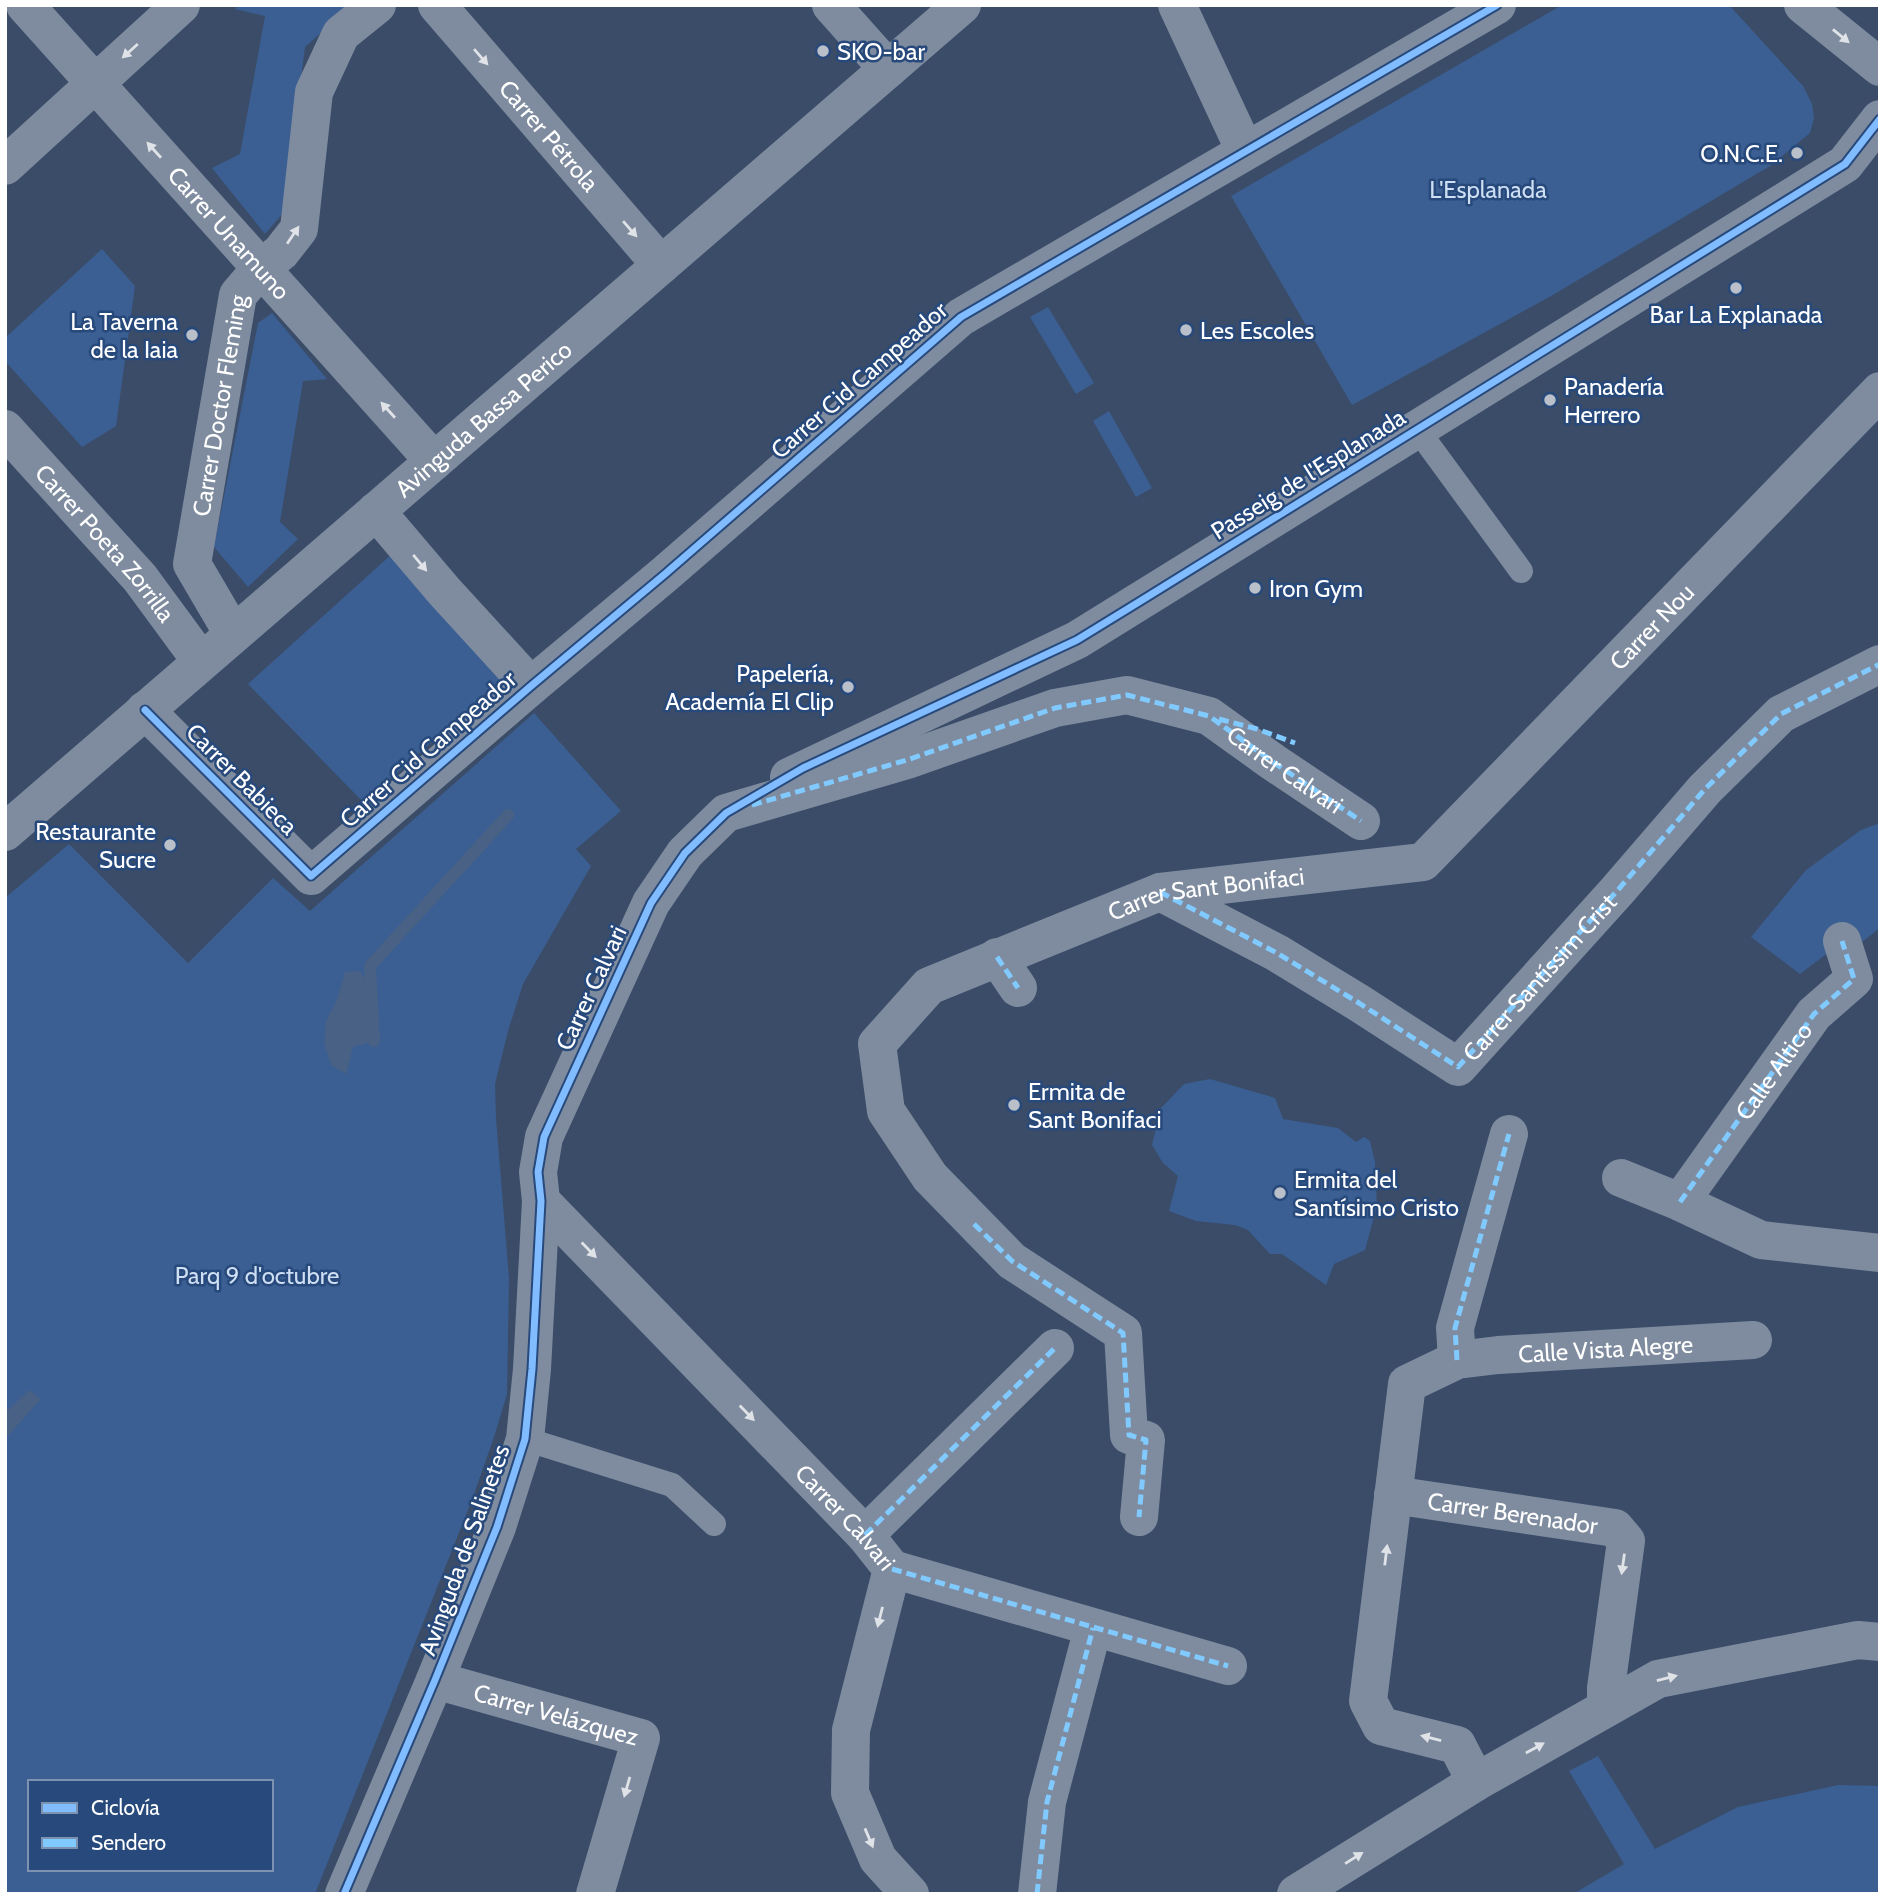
<svg xmlns="http://www.w3.org/2000/svg" width="1885" height="1899" font-family="Cabin,sans-serif">
  <style>
    .green { fill: #3b5f92; fill-rule: evenodd }
    .water { fill: #496184 }
    .lines { fill: none; stroke-linecap: round; stroke-linejoin: round }
    .stream { stroke: #496184; stroke-width: 12 }
    .lane { stroke: #7f8c9f; stroke-width: 24 }
    .street { stroke: #7f8c9f; stroke-width: 38 }
    .quiet { stroke: #80caff; stroke-width: 5; stroke-dasharray: 10 5; stroke-linecap: butt }
    .cycleway-casing { stroke: #27497b; stroke-width: 11 }
    .cycleway { stroke: #80bcff; stroke-width: 7 }
    .oneway { fill: #dfe2e7 }
    .poi-dot { fill: #bac0ca; stroke: #27497b; stroke-width: 2.5 }
    .labels { text-anchor: middle; dominant-baseline: central; stroke-width: 5; stroke-linejoin: round; paint-order: stroke }
    .poi-label { font-size: 24px; fill: #fff; stroke: #27497b; text-anchor: start }
    .street-label { font-size: 24px; fill: #fff; stroke: #27497b }
    .park-label { font-size: 24px; fill: #cedef3; stroke: #27497b }
  </style>
  <rect width="100%" height="100%" fill="#3a4c68"/>
  <!-- green -->
  <g class="green">
    <path d="M238 5H353L305 47 284 212 265 234 212 168 240 154 265 16 235 9Z"/>
    <path d="M1562 5H1729L1803 86 1812 104 1814 118 1810 133 1770 166 1551 296 1352 405 1231 196Z"/>
    <path d="M102 249 135 286 116 426 82 447 5 361V338Z"/>
    <path d="M1048 307 1094 383 1076 394 1030 317Z"/>
    <path d="M272 313 327 379 303 381 280 522 298 539 248 587 214 547 258 323Z"/>
    <path d="M1109 411 1152 488 1136 497 1093 421Z"/>
    <path d="M393 553 505 676 364 803 248 684Z"/>
    <path d="M534 713 621 811 576 849 591 866 523 984 508 1031 495 1084 496 1118 509 1278 507 1394 495 1434 472 1500 315 1894H5V898L69 844 188 963 273 878 310 911ZM30 1782H271V1869H30Z"/>
    <path d="M1880 823V928L1858 945 1833 949 1800 974 1751 937 1806 870 1861 830Z"/>
    <path d="M1210 1079 1275 1098 1283 1119 1338 1128 1356 1142 1364 1137 1370 1141 1375 1162 1377 1206 1365 1250 1334 1264 1326 1285 1282 1254H1270L1248 1230 1235 1225 1196 1221 1169 1211 1178 1176 1163 1163 1152 1145 1161 1108 1184 1084Z"/>
    <path d="M1598 1756 1655 1849 1738 1807 1838 1785 1880 1786V1894H1573L1624 1864 1569 1771Z"/>
  </g>
  <!-- water -->
  <g class="water">
    <path d="M359 971C376 987 373 1019 374 1041L353 1047 346 1074 331 1065 324 1043 326 1021 337 1000 345 972Z"/>
    <path d="M29 1390 41 1399 5 1439V1413Z"/>
  </g>
  <g class="lines">
    <!-- stream -->
    <path class="stream" d="M374 1041 370 966 508 815"/>
    <!-- lane -->
    <g class="lane">
      <path d="M1417 429 1521 571"/>
      <path d="M525 1439 672 1485 714 1524"/>
    </g>
    <!-- street -->
    <g class="street">
      <path id="s1" d="M25 5 434 461"/>
      <path id="s2" d="M437 5 661 265"/>
      <path d="M831 5 888 69"/>
      <path d="M1177 5 1245 151"/>
      <path d="M1803 5 1880 67"/>
      <path d="M5 166 181 5"/>
      <path id="s3" d="M5 429 140 578 201 661"/>
      <path d="M376 511 444 591 531 686"/>
      <path id="s4" d="M233 634 192 564 238 295 261 268 281 252 299 229 314 92 341 34 377 5"/>
      <path d="M145 710 311 876 531 686 665 574 961 317 1497 5"/>
      <path d="M789 777 1077 640 1845 164 1880 119"/>
      <path id="s5" d="M5 832 962 5"/>
      <path d="M1160 892 1277 953 1359 1003 1458 1067 1617 891 1705 789 1781 714 1880 664"/>
      <path d="M997 957 1018 988"/>
      <path d="M1621 1178 1680 1202 1761 1240 1880 1253"/>
      <path id="s6" d="M541 1201 865 1535 892 1569 851 1730 850 1793 878 1859 910 1894"/>
      <path d="M1680 1202 1814 1014 1854 979 1842 941"/>
      <path d="M1457 1360 1455 1328 1509 1134"/>
      <path id="s7" d="M1393 1495 1615 1528 1626 1541 1606 1688V1708"/>
      <path id="s8" d="M1139 1517 1146 1440 1129 1435 1123 1333 1012 1261 930 1177 886 1111 877 1044 929 986 1160 892 1423 862 1880 391"/>
      <path d="M865 1535 1055 1348"/>
      <path d="M892 1569 1228 1666"/>
      <path id="s9" d="M435 1680 641 1738 595 1894"/>
      <path id="s10" d="M1476 1782 1457 1745 1381 1726 1368 1701 1407 1384 1457 1360 1498 1355 1753 1340"/>
      <path d="M344 1894 435 1680 497 1527 525 1439 532 1369 541 1201 538 1172 544 1137 651 903 685 853 726 813 907 760 1055 708 1127 695 1209 716 1273 762 1361 821"/>
      <path d="M1037 1894 1047 1802 1093 1628"/>
      <path d="M1296 1894 1476 1782 1658 1679 1858 1640 1880 1642"/>
    </g>
    <!-- quiet -->
    <g class="quiet">
      <path d="M1219 719 1257 729 1295 743"/>
      <path id="s11" d="M752 805 907 760 1055 708 1127 695 1209 716 1273 762 1361 821"/>
      <path id="s12" d="M1160 892 1277 953 1359 1003 1458 1067 1617 891 1705 789 1781 714 1880 664"/>
      <path d="M997 957 1018 988"/>
      <path id="s13" d="M1680 1202 1814 1014 1854 979 1842 941"/>
      <path d="M974 1224 1012 1261 1123 1333 1129 1435 1146 1440 1139 1517"/>
      <path d="M1457 1360 1455 1328 1509 1134"/>
      <path d="M865 1535 1055 1348"/>
      <path d="M892 1569 1228 1666"/>
      <path d="M1037 1894 1047 1802 1093 1628"/>
    </g>
    <defs>
      <g id="cycleway">
        <path d="M145 710 311 876 531 686 665 574 961 317 1497 5"/>
        <path d="M344 1894 435 1680 497 1527 525 1439 532 1369 541 1201 538 1172 544 1137 651 903 685 853 726 813 803 768 1077 640 1147 597 1845 164 1880 119"/>
      </g>
    </defs>
    <!-- cycleway casing -->
    <use href="#cycleway" class="cycleway-casing"/>
    <!-- cycleway -->
    <use href="#cycleway" class="cycleway"/>
  </g>
  <!-- one-way arrows -->
  <defs><path id="oneway-solid" d="M-6-.8H1V-3.2L6.5 0L1 3.2V.8H-6Z" transform="scale(1.75)"/></defs>
  <g class="oneway">
    <use href="#oneway-solid" transform="translate(1841 36) rotate(39)"/>
    <use href="#oneway-solid" transform="translate(130 51) rotate(138)"/>
    <use href="#oneway-solid" transform="translate(481 57) rotate(49)"/>
    <use href="#oneway-solid" transform="translate(154 150) rotate(-132)"/>
    <use href="#oneway-solid" transform="translate(630 229) rotate(49)"/>
    <use href="#oneway-solid" transform="translate(293 235) rotate(-56)"/>
    <use href="#oneway-solid" transform="translate(388 410) rotate(-132)"/>
    <use href="#oneway-solid" transform="translate(420 563) rotate(50)"/>
    <use href="#oneway-solid" transform="translate(589 1250) rotate(46)"/>
    <use href="#oneway-solid" transform="translate(747 1413) rotate(46)"/>
    <use href="#oneway-solid" transform="translate(1386 1555) rotate(-83)"/>
    <use href="#oneway-solid" transform="translate(1623 1564) rotate(98)"/>
    <use href="#oneway-solid" transform="translate(880 1617) rotate(104)"/>
    <use href="#oneway-solid" transform="translate(1667 1678) rotate(-14)"/>
    <use href="#oneway-solid" transform="translate(1431 1738) rotate(-166)"/>
    <use href="#oneway-solid" transform="translate(1535 1748) rotate(-29)"/>
    <use href="#oneway-solid" transform="translate(627 1787) rotate(106)"/>
    <use href="#oneway-solid" transform="translate(869 1838) rotate(67)"/>
    <use href="#oneway-solid" transform="translate(1354 1858) rotate(-32)"/>
  </g>
  <!-- markers -->
  <g class="poi-dot">
    <circle cx="823" cy="51" r="7"/>
    <circle cx="1797" cy="153" r="7"/>
    <circle cx="1736" cy="288" r="7"/>
    <circle cx="1186" cy="330" r="7"/>
    <circle cx="192" cy="335" r="7"/>
    <circle cx="1550" cy="400" r="7"/>
    <circle cx="1255" cy="588" r="7"/>
    <circle cx="848" cy="687" r="7"/>
    <circle cx="170" cy="845" r="7"/>
    <circle cx="1014" cy="1105" r="7"/>
    <circle cx="1280" cy="1193" r="7"/>
  </g>
  <g class="labels">
    <!-- poi labels -->
    <g class="poi-label">
      <text x="837" y="51">SKO-bar</text>
      <text x="1783" y="153" text-anchor="end">O.N.C.E.</text>
      <text x="1736" y="314" text-anchor="middle">Bar La Explanada</text>
      <text x="178" y="321" text-anchor="end">La Taverna<tspan x="178" dy="28">de la Iaia</tspan></text>
      <text x="1200" y="330">Les Escoles</text>
      <text x="1564" y="386">Panadería<tspan x="1564" dy="28">Herrero</tspan></text>
      <text x="1269" y="588">Iron Gym</text>
      <text x="834" y="673" text-anchor="end">Papelería,<tspan x="834" dy="28">Academía El Clip</tspan></text>
      <text x="156" y="831" text-anchor="end">Restaurante<tspan x="156" dy="28">Sucre</tspan></text>
      <text x="1028" y="1091">Ermita de<tspan x="1028" dy="28">Sant Bonifaci</tspan></text>
      <text x="1294" y="1179">Ermita del<tspan x="1294" dy="28">Santísimo Cristo</tspan></text>
    </g>
    <!-- street labels -->
    <g class="street-label">
      <text stroke="none"><textPath href="#s2" startOffset="172">Carrer Pétrola</textPath></text>
      <text stroke="none"><textPath href="#s1" startOffset="306">Carrer Unamuno</textPath></text>
      <text transform="translate(859 380) rotate(-41)">Carrer Cid Campeador</text>
      <text stroke="none"><textPath href="#s4" startOffset="242">Carrer Doctor Fleming</textPath></text>
      <text stroke="none"><textPath href="#s5" startOffset="632">Avinguda Bassa Perico</textPath></text>
      <text transform="translate(1308 474) rotate(-32)">Passeig de l'Esplanada</text>
      <text stroke="none"><textPath href="#s3" startOffset="152">Carrer Poeta Zorrilla</textPath></text>
      <text stroke="none"><textPath href="#s8" startOffset="1514">Carrer Nou</textPath></text>
      <text transform="translate(428 749) rotate(-41)">Carrer Cid Campeador</text>
      <text stroke="none"><textPath href="#s11" startOffset="569">Carrer Calvari</textPath></text>
      <text transform="translate(242 779) rotate(45)">Carrer Babieca</text>
      <text stroke="none"><textPath href="#s8" startOffset="966">Carrer Sant Bonifaci</textPath></text>
      <text stroke="none"><textPath href="#s12" startOffset="467">Carrer Santíssim Crist</textPath></text>
      <text transform="translate(591 988) rotate(-65)">Carrer Calvari</text>
      <text stroke="none"><textPath href="#s13" startOffset="161">Calle Altico</textPath></text>
      <text stroke="none"><textPath href="#s10" startOffset="672">Calle Vista Alegre</textPath></text>
      <text stroke="none"><textPath href="#s7" startOffset="121">Carrer Berenador</textPath></text>
      <text stroke="none"><textPath href="#s6" startOffset="439">Carrer Calvari</textPath></text>
      <text transform="translate(464 1550) rotate(-70)">Avinguda de Salinetes</text>
      <text stroke="none"><textPath href="#s9" startOffset="126">Carrer Velázquez</textPath></text>
    </g>
    <!-- park labels -->
    <g class="park-label">
      <text x="1488" y="189">L'Esplanada</text>
      <text x="257" y="1275">Parq 9 d'octubre</text>
    </g>
  </g>
  <!-- border -->
  <rect width="1885" height="1899" fill="none" stroke="#ffffff" stroke-width="14"/>
  <!-- legend -->
  <rect x="28" y="1780" width="245" height="91" fill="#27497b" stroke="#7d92b0" stroke-width="2"/>
  <rect x="42" y="1803" width="35" height="10" fill="#80bcff" stroke="#7d92b0" stroke-width="2"/>
  <text x="91" y="1815" font-size="21" fill="#ffffff">Ciclovía</text>
  <rect x="42" y="1838" width="35" height="10" fill="#80caff" stroke="#7d92b0" stroke-width="2"/>
  <text x="91" y="1850" font-size="21" fill="#ffffff">Sendero</text>
</svg>
